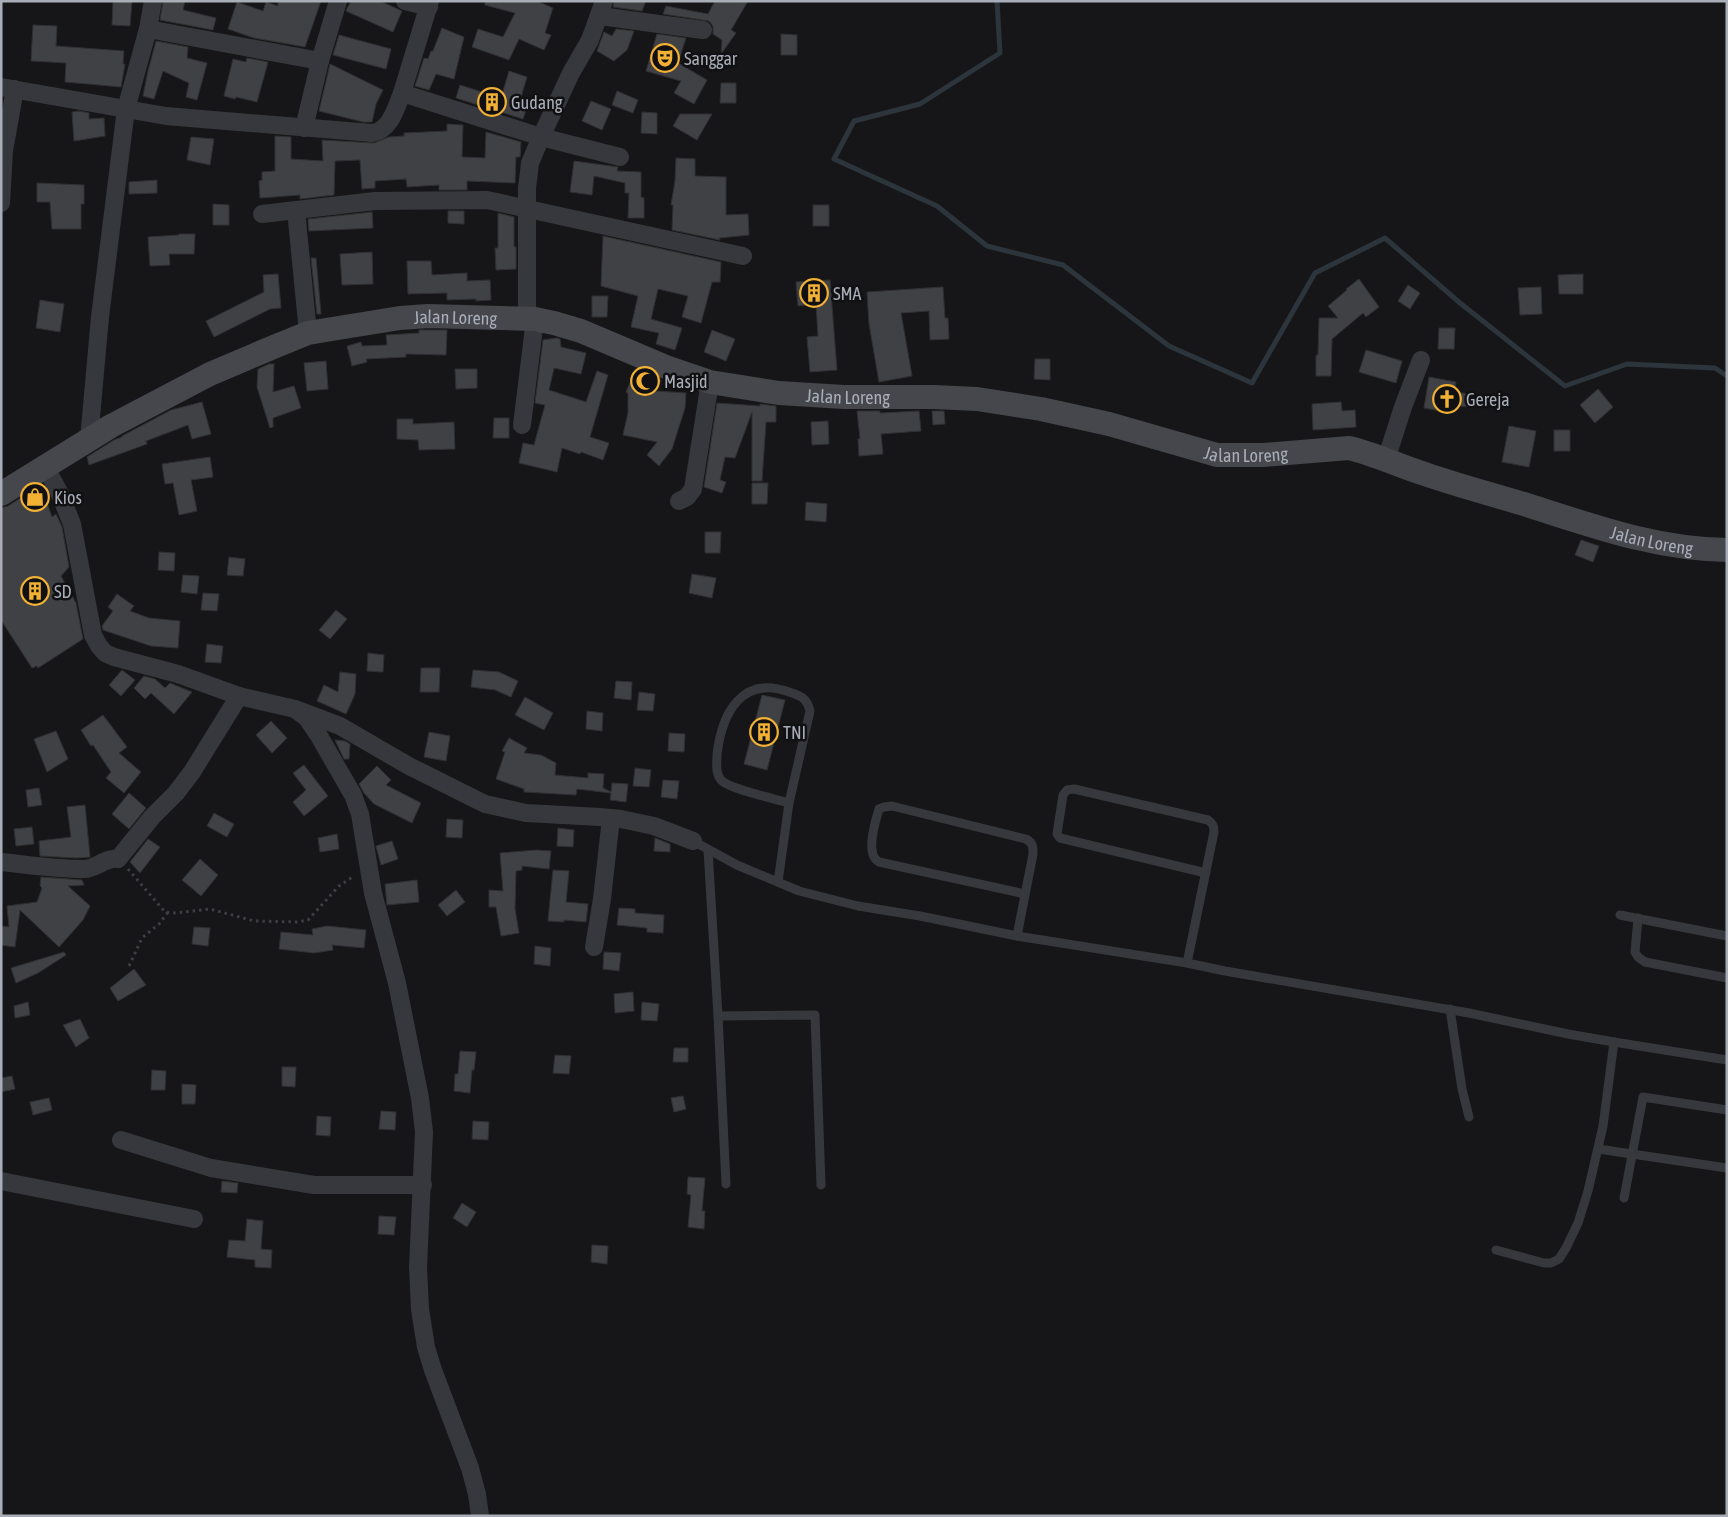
<svg xmlns="http://www.w3.org/2000/svg" width="1728" height="1517" font-family="'Asap Condensed',sans-serif">
  <style>
    .lines { fill: none; stroke-linecap: round; stroke-linejoin: round }
    .stream { stroke: #2c353c; stroke-width: 5 }
    .building { fill: #404145; stroke: #303034 }
    .path { stroke: #3d3f44; stroke-width: 3; stroke-dasharray: 2.5 4; stroke-linecap: butt }
    .lane { stroke: #37383d; stroke-width: 9 }
    .street { stroke: #37383d; stroke-width: 18 }
    .secondary { stroke: #45474d; stroke-width: 24 }
    .labels { text-anchor: middle; dominant-baseline: central; stroke-width: 5; stroke-linejoin: round; paint-order: stroke }
    .poi-label { font-size: 18px; fill: #a8adb8; stroke: #111113; text-anchor: start }
    .street-label { font-size: 18px; fill: #a8adb8; stroke: #111113 }
  </style>
  <rect width="100%" height="100%" fill="#161618"/>
  <g class="lines">
    <!-- stream -->
    <path class="stream" d="M997 1 1000 53 920 104 854 121 834 159 937 206 987 246 1063 265 1169 346 1252 383 1315 273 1385 238 1460 303 1565 386 1627 364 1715 368 1727 376"/>
  </g>
  <!-- building -->
  <g class="building">
    <path d="M113 1H132L130 26 112 25Z"/>
    <path d="M163 1H185L183 10 216 18 213 30 160 20Z"/>
    <path d="M278 1H321L305 47 254 38 228 29 237 2 263 11 266 2 278 6Z"/>
    <path d="M351 1H380L402 11 393 32 346 11Z"/>
    <path d="M485 1H537L553 8 545 33 551 35 544 50 519 39 509 60 472 47 478 29 503 37 515 13 485 5Z"/>
    <path d="M614 1H646L642 11 613 7Z"/>
    <path d="M715 1H748L731 30 736 33 721 54 722 40 713 34V26L709 21 663 14 666 6 708 14Z"/>
    <path d="M33 25 57 26 56 46 124 51 123 64H125L121 87 65 82 66 63 31 61Z"/>
    <path d="M442 28 464 37 454 79 436 74 429 90 415 86 424 58 428 59 431 51H433Z"/>
    <path d="M616 29 634 31 627 50 614 61 597 51 604 32 612 36Z"/>
    <path d="M657 34 686 38 678 63 707 80 694 104 674 93 681 81 646 71Z"/>
    <path d="M781 34 797 35V55H781Z"/>
    <path d="M339 35 391 49 386 69 333 55Z"/>
    <path d="M156 41 188 47 187 58 207 63 197 100 186 97 189 83 163 71 154 99 143 96 148 71Z"/>
    <path d="M247 58 268 62 257 102 236 97 235 99 224 96 233 59 246 62Z"/>
    <path d="M330 64 383 90 376 104 372 122H363L319 111Z"/>
    <path d="M509 71 527 77 519 104 527 107 523 119 456 98 460 85 501 98Z"/>
    <path d="M721 83H736V103H720Z"/>
    <path d="M617 91 638 100 633 113 612 105Z"/>
    <path d="M591 101 611 109 602 130 582 121Z"/>
    <path d="M79 111 89 113V119L104 118 105 136 74 141 72 112Z"/>
    <path d="M642 112 657 113V134L641 133Z"/>
    <path d="M680 114H712L697 140 673 126Z"/>
    <path d="M447 124 463 125 462 157 485 158 486 132 521 142 520 157H516L515 183 467 181V190H439V185L407 187 406 179 375 181V188L362 189 360 160 335 161 334 195 300 199V195L260 198 259 181 262 180V172L275 171V136L291 137V159L323 161 322 140 374 143 389 137 404 136V133L447 131Z"/>
    <path d="M191 137 214 139 210 165 187 160Z"/>
    <path d="M676 158 695 159V176L726 177V215L748 214 749 235 719 238 720 240 672 230 673 205H671L675 181Z"/>
    <path d="M574 161 618 167 617 171 641 172V197L644 198V218H628L629 193H625V183L594 176 592 195 570 192Z"/>
    <path d="M157 180V193L129 194V182Z"/>
    <path d="M37 183 84 185V204H81V229H52L50 202H37Z"/>
    <path d="M213 204 229 205V225H213Z"/>
    <rect x="813" y="205" width="16" height="21"/>
    <path d="M448 211H464V224L448 223Z"/>
    <path d="M372 212 373 228 309 231 308 219Z"/>
    <path d="M498 213 514 217V247H516V269L496 270 495 248H498Z"/>
    <path d="M179 234H195L194 254H169L170 265 150 266 148 237 179 235Z"/>
    <path d="M603 236 721 262 720 282H712L701 323 682 317 688 296 658 289 651 319 682 328 675 350 656 344 659 333 631 327 638 296 601 286Z"/>
    <path d="M372 252 373 284 342 285 340 254Z"/>
    <path d="M311 258H316L321 314H317Z"/>
    <path d="M407 261H431L432 275 467 273V281L490 280 491 300 476 301V299L447 300V293L408 294Z"/>
    <path d="M278 274 281 308 270 309 214 337 206 321 264 292 263 275Z"/>
    <path d="M1583 274V294H1559L1558 275Z"/>
    <path d="M1359 279 1379 307 1366 317 1363 313 1332 339 1331 376H1316V355H1318L1319 318H1338L1328 306 1347 290 1346 289Z"/>
    <path d="M830 280 837 370 810 372 807 337 818 336 816 304 798 306 796 282Z"/>
    <path d="M1408 285 1420 293 1410 309 1398 301Z"/>
    <path d="M943 287 945 318H948L949 339 930 340 929 311 901 313 912 376 879 382 869 324 867 292Z"/>
    <path d="M1541 287 1542 314 1520 315 1518 288Z"/>
    <path d="M592 296H608L607 317H592Z"/>
    <path d="M40 300 64 304 60 332 36 328Z"/>
    <path d="M1439 328H1455L1454 349H1438Z"/>
    <path d="M419 330H447L446 355 406 354V357L366 359 367 362 352 366 347 346 361 342 362 346 387 345 386 335 419 333Z"/>
    <path d="M712 330 735 339 726 361 704 352Z"/>
    <path d="M557 338 560 339 561 347 586 353 581 374 554 368 549 390 586 402 597 371 608 375 590 437 609 443 603 460 581 452 580 454 562 448 557 472 519 463 523 443 534 445 545 405 535 403 543 340Z"/>
    <path d="M1366 350 1402 361 1396 383 1359 372Z"/>
    <path d="M1035 359H1050V380L1034 379Z"/>
    <path d="M326 361 328 389 307 391 304 363Z"/>
    <path d="M269 364H274L273 392 294 386 301 408 273 418V427L270 428 257 387 258 369Z"/>
    <path d="M455 369H477V388L456 389Z"/>
    <path d="M636 369 661 380 656 391 686 393 685 408 672 449 659 466 647 455 657 442 623 435 628 413V393L626 392Z"/>
    <path d="M1429 377 1456 382 1454 392 1470 394 1468 407 1453 405 1452 413 1424 408Z"/>
    <path d="M1598 389 1613 407 1595 423 1580 405Z"/>
    <path d="M202 402 211 434 192 439 188 425 146 441 147 444 89 465 87 457 114 440 122 437V436L171 410Z"/>
    <path d="M1341 402 1342 411 1355 410 1356 427 1313 430 1312 404Z"/>
    <path d="M717 403 760 406V404L776 406V422H766L762 481H752V412L735 458 725 457 720 480 726 482 722 493 704 487Z"/>
    <path d="M857 411H880V413L919 411 921 431 881 434 883 454 859 456 858 439H860Z"/>
    <path d="M932 411H944L945 424 933 425Z"/>
    <path d="M494 418H509V438H493Z"/>
    <path d="M397 419H413V424L454 422 455 449 419 450 418 440 397 439Z"/>
    <path d="M828 421 829 444 812 445 811 422Z"/>
    <path d="M1509 426 1536 431 1529 467 1502 462Z"/>
    <rect x="1554" y="430" width="16" height="21"/>
    <path d="M210 457 213 477 191 480 197 511 179 515 173 483 165 484 162 464Z"/>
    <path d="M752 483H768L767 504H752Z"/>
    <path d="M41 485 52 517 56 514 62 527 69 567 61 576 76 603 83 639 38 668 37 666 32 668 1 620V508L8 506Z"/>
    <path d="M806 502 827 504 826 522 805 520Z"/>
    <path d="M705 532H721L720 553H705Z"/>
    <path d="M1581 540 1599 546 1593 562 1575 555Z"/>
    <path d="M159 552 175 553 174 571 158 570Z"/>
    <path d="M229 557 245 559 243 576 227 575Z"/>
    <path d="M692 574 716 578 712 598 689 593Z"/>
    <path d="M183 575 199 576 197 594 181 592Z"/>
    <path d="M203 593 219 594 217 611 201 610Z"/>
    <path d="M117 594 134 606 130 611 149 618 180 621 178 648 151 646 103 630 102 626 113 611 108 607Z"/>
    <path d="M336 610 347 619 330 639 319 630Z"/>
    <path d="M207 644 223 646 221 663 205 662Z"/>
    <path d="M368 653 384 655 383 672 367 671Z"/>
    <path d="M421 668H440L439 692H420Z"/>
    <path d="M122 670 135 680 121 696 109 685Z"/>
    <path d="M473 670 499 672 518 681 511 697 495 690 471 687Z"/>
    <path d="M340 672 356 674 355 694 346 714 317 701 324 685 338 692Z"/>
    <path d="M144 676 155 679 165 688 170 683 192 692 174 714 151 693 145 699 134 688Z"/>
    <path d="M616 681 632 682 631 700 614 698Z"/>
    <path d="M639 692 655 694 653 711 637 710Z"/>
    <path d="M762 695 785 700 767 770 744 764Z"/>
    <path d="M525 697 553 713 544 730 515 715Z"/>
    <path d="M587 711 603 713 602 731 586 729Z"/>
    <path d="M103 715 127 747 119 753 141 772 124 793 106 778 111 772 93 745 91 746 81 730Z"/>
    <path d="M271 721 287 738 272 753 256 735Z"/>
    <path d="M56 731 68 759 47 772 34 739Z"/>
    <path d="M429 732 450 736 446 761 424 757Z"/>
    <path d="M669 733 685 734 684 752 668 751Z"/>
    <path d="M509 738 527 748 524 753 541 755 556 763 555 775 588 778V773L604 774 603 788 611 792 612 783 628 784 626 802 610 800 611 793 577 789 576 795 524 792V789L496 779 505 752 502 751Z"/>
    <path d="M335 740 345 741 350 744 349 759H344Z"/>
    <path d="M304 765 328 796 304 816 293 802 306 790 293 773Z"/>
    <path d="M377 766 391 780 386 785 421 803 412 823 374 804 364 793 359 784Z"/>
    <path d="M635 768 651 770 649 787 633 786Z"/>
    <path d="M663 780 679 781 677 799 661 797Z"/>
    <path d="M39 788 42 805 28 807 26 790Z"/>
    <path d="M129 793 146 808 129 829 112 814Z"/>
    <path d="M85 805 90 857 77 858 40 856 39 841 71 837 67 807Z"/>
    <path d="M214 813 234 824 227 837 207 826Z"/>
    <path d="M447 819 463 820 462 838 446 837Z"/>
    <path d="M32 827 34 844 16 846 14 829Z"/>
    <path d="M558 828 574 830 573 847 557 846Z"/>
    <path d="M337 834 339 849 320 852 318 838Z"/>
    <path d="M655 838 670 844V852L654 851Z"/>
    <path d="M148 839 160 847 140 873 130 862Z"/>
    <path d="M392 841 398 859 381 865 376 846Z"/>
    <path d="M537 850 551 851 549 869 522 866V870L516 871 515 909 519 933 501 936 496 907H489V890L503 891 500 853Z"/>
    <path d="M200 859 218 875 201 896 182 880Z"/>
    <path d="M553 870 569 871 566 902 588 904 586 922 564 920V922L548 921Z"/>
    <path d="M41 877 82 880 84 885 68 886 90 906 83 920 59 947 20 910 15 947 1 945V926L9 927 7 906 37 902 42 888 40 886Z"/>
    <path d="M417 880 419 902 387 905 385 884Z"/>
    <path d="M456 890 465 902 447 916 438 905Z"/>
    <path d="M619 908 635 909V913L664 915 663 933 647 932V928L617 925Z"/>
    <path d="M327 926 366 930 364 948 332 945 333 950 314 953 279 949 281 932 313 935 312 929Z"/>
    <path d="M194 927 210 928 208 946 192 944Z"/>
    <path d="M535 946 551 948 550 966 534 964Z"/>
    <path d="M64 952 66 955 38 973 16 983 11 968Z"/>
    <path d="M604 952 621 953 619 971 603 969Z"/>
    <path d="M134 969 146 985 118 1001 110 988Z"/>
    <path d="M633 992 634 1011 615 1013 614 994Z"/>
    <path d="M28 1002 30 1015 15 1018 14 1006Z"/>
    <path d="M642 1002 659 1004 657 1021 641 1020Z"/>
    <path d="M80 1019 89 1038 76 1047 63 1025Z"/>
    <path d="M674 1048H688V1062H673Z"/>
    <path d="M460 1051 476 1052 474 1070H472L470 1093 454 1091 455 1074H458Z"/>
    <path d="M555 1055 571 1056 569 1074 553 1073Z"/>
    <path d="M282 1067H296L295 1087 282 1086Z"/>
    <path d="M152 1070 166 1071 165 1090H151Z"/>
    <path d="M12 1076 15 1089 1 1092V1078Z"/>
    <path d="M182 1084 196 1085 195 1104H182Z"/>
    <path d="M683 1096 686 1109 674 1112 671 1098Z"/>
    <path d="M49 1098 52 1110 33 1115 30 1102Z"/>
    <path d="M381 1111 396 1112 395 1130 379 1129Z"/>
    <path d="M317 1116 331 1117 330 1136 316 1135Z"/>
    <path d="M473 1121 489 1122 488 1140 472 1139Z"/>
    <path d="M688 1177 705 1178 702 1211H705L704 1229 688 1227 691 1195 687 1194Z"/>
    <path d="M222 1181 238 1183 237 1193 221 1192Z"/>
    <path d="M462 1203 476 1212 467 1227 453 1218Z"/>
    <path d="M379 1216 396 1217 394 1235 378 1234Z"/>
    <path d="M247 1219 263 1221 261 1249 272 1250 271 1268 255 1267V1260L227 1257 229 1240 245 1241Z"/>
    <path d="M592 1245 608 1246 607 1264 591 1262Z"/>
  </g>
  <g class="lines">
    <!-- path -->
    <g class="path">
      <path d="M128 869 165 912 176 913 210 909 254 921 298 922 308 920 339 886 354 876"/>
      <path d="M129 966 142 938 159 924 168 912"/>
    </g>
    <!-- lane -->
    <g class="lane">
      <path d="M693 841 737 865 799 891 858 906 920 916 1017 936 1187 963 1225 971 1469 1013 1568 1034 1614 1042 1603 1126 1588 1191 1578 1223 1566 1248 1559 1259 1551 1263H1544L1496 1250"/>
      <path d="M708 850 718 1016 726 1184"/>
      <path d="M778 882 789 803 810 711C807 698 801 696 789 692 742 675 722 713 717 754 717 763 715 773 721 780 729 789 776 799 789 803"/>
      <path d="M1620 915 1727 936"/>
      <path d="M1638 918 1635 952 1638 957 1645 962 1727 978"/>
      <path d="M1017 936 1033 854C1033 846 1033 843 1026 839L892 806 884 807 879 809C875 822 865 855 879 862L1025 894"/>
      <path d="M1187 963 1214 832C1214 826 1213 824 1208 820L1074 789 1067 790 1063 795 1057 834 1060 838 1206 873"/>
      <path d="M1450 1009 1462 1089 1469 1117"/>
      <path d="M718 1016 815 1015 821 1185"/>
      <path d="M1614 1042 1727 1060"/>
      <path d="M1598 1149 1727 1168"/>
      <path d="M1624 1198 1643 1097 1727 1110"/>
    </g>
    <!-- street -->
    <g class="street">
      <path d="M405 1 429 7"/>
      <path d="M600 16 703 30"/>
      <path d="M148 29 320 61"/>
      <path d="M1 87 166 116 372 133C390 131 396 108 402 93L541 137 620 157"/>
      <path d="M402 93 430 1"/>
      <path d="M304 128 320 61 338 1"/>
      <path d="M1 203 4 151 15 89"/>
      <path d="M296 210 308 333"/>
      <path d="M262 214 375 201 487 200 743 256"/>
      <path d="M527 318V188L530 163 541 137 571 73 590 40 604 1"/>
      <path d="M522 425 535 319"/>
      <path d="M89 439 100 317 126 109 148 29 153 1"/>
      <path d="M1386 460 1403 407 1421 360"/>
      <path d="M45 466 59 492 72 524 93 635 99 646 105 653 114 657 178 674 239 696 295 709 340 726 409 766 485 804 526 813 600 817 621 819 654 826 693 841"/>
      <path d="M679 501 687 497 693 489 710 382"/>
      <path d="M295 709 307 718 319 736 353 795 360 814 373 893 397 983 420 1098 424 1132 418 1267 420 1309 426 1347 433 1370 470 1468 477 1494 480 1516"/>
      <path d="M1 862C29 865 56 869 84 869 96 869 106 857 118 859L152 817 176 793 192 772 239 696"/>
      <path d="M594 947 602 899 611 818"/>
      <path d="M121 1140 211 1168 314 1185H423"/>
      <path d="M1 1181 194 1219"/>
    </g>
    <!-- secondary -->
    <path class="secondary" id="s1" d="M1 494 111 426 210 374 276 346 308 333 332 329 400 318 428 316 535 319 554 323 581 331 666 367 710 382 779 393 844 397H934L977 399 1041 409 1109 424 1217 455H1263L1349 448C1375 454 1399 466 1425 474 1459 486 1495 495 1530 506 1596 527 1657 549 1727 550"/>
  </g>
  <!-- icons -->
  <defs>
    <symbol id="theatre-ring" viewBox="-11 -11 22 22"><circle r="9.5" fill="#111113" stroke="#f2b134" stroke-width="1.5"/><path d="M-5-5.5Q0-4 5-5.5V0Q5 5 0 6Q-5 5-5 0ZM-3.3-2.5H-1v1.5H-3.3ZM1-2.5H3.3v1.5H1ZM-2.8 1Q0 5.5 2.8 1Z" fill="#f2b134"/></symbol>
    <symbol id="building-ring" viewBox="-11 -11 22 22"><circle r="9.5" fill="#111113" stroke="#f2b134" stroke-width="1.5"/><path d="M-4-6H4V6H1V3H-1V6H-4ZM-2.5-4.3h1.7v1.8h-1.7ZM.8-4.3h1.7v1.8H.8ZM-2.5-1h1.7V.8h-1.7ZM.8-1h1.7V.8H.8Z" fill="#f2b134"/></symbol>
    <symbol id="mosque-ring" viewBox="-11 -11 22 22"><circle r="9.5" fill="#111113" stroke="#f2b134" stroke-width="1.5"/><path d="M3.5-4.9A6 6 0 1 0 3.5 4.9A5 5 0 1 1 3.5-4.9Z" fill="#f2b134"/></symbol>
    <symbol id="church-ring" viewBox="-11 -11 22 22"><circle r="9.5" fill="#111113" stroke="#f2b134" stroke-width="1.5"/><path d="M-1.2-6h2.4v3.5h3.3v2.4h-3.3V6h-2.4V-.1h-3.3v-2.4h3.3Z" fill="#f2b134"/></symbol>
    <symbol id="shop-ring" viewBox="-11 -11 22 22"><circle r="9.5" fill="#111113" stroke="#f2b134" stroke-width="1.5"/><path d="M-5-2.5h2.3a2.7 3.5 0 0 1 5.4 0H5L5.5 6h-11ZM-1.5-2.5h3a1.5 2.3 0 0 0-3 0Z" fill="#f2b134"/></symbol>
  </defs>
  <g fill-rule="evenodd">
    <use href="#theatre-ring" x="649" y="42" width="32" height="32"/>
    <use href="#building-ring" x="476" y="86" width="32" height="32"/>
    <use href="#building-ring" x="798" y="277" width="32" height="32"/>
    <use href="#mosque-ring" x="629" y="365" width="32" height="32"/>
    <use href="#church-ring" x="1431" y="383" width="32" height="32"/>
    <use href="#shop-ring" x="19" y="481" width="32" height="32"/>
    <use href="#building-ring" x="19" y="575" width="32" height="32"/>
    <use href="#building-ring" x="748" y="716" width="32" height="32"/>
  </g>
  <g class="labels">
    <!-- poi labels -->
    <g class="poi-label">
      <text x="684" y="58">Sanggar</text>
      <text x="511" y="102">Gudang</text>
      <text x="833" y="293">SMA</text>
      <text x="664" y="381">Masjid</text>
      <text x="1466" y="399">Gereja</text>
      <text x="54" y="497">Kios</text>
      <text x="54" y="591">SD</text>
      <text x="783" y="732">TNI</text>
    </g>
    <!-- street labels -->
    <g class="street-label">
      <text stroke="none"><textPath href="#s1" startOffset="496">Jalan Loreng</textPath></text>
      <text stroke="none"><textPath href="#s1" startOffset="901">Jalan Loreng</textPath></text>
      <text stroke="none"><textPath href="#s1" startOffset="1306">Jalan Loreng</textPath></text>
      <text stroke="none"><textPath href="#s1" startOffset="1726">Jalan Loreng</textPath></text>
    </g>
  </g>
  <!-- border -->
  <rect width="1728" height="1517" fill="none" stroke="#a8adb8" stroke-width="5"/>
</svg>
